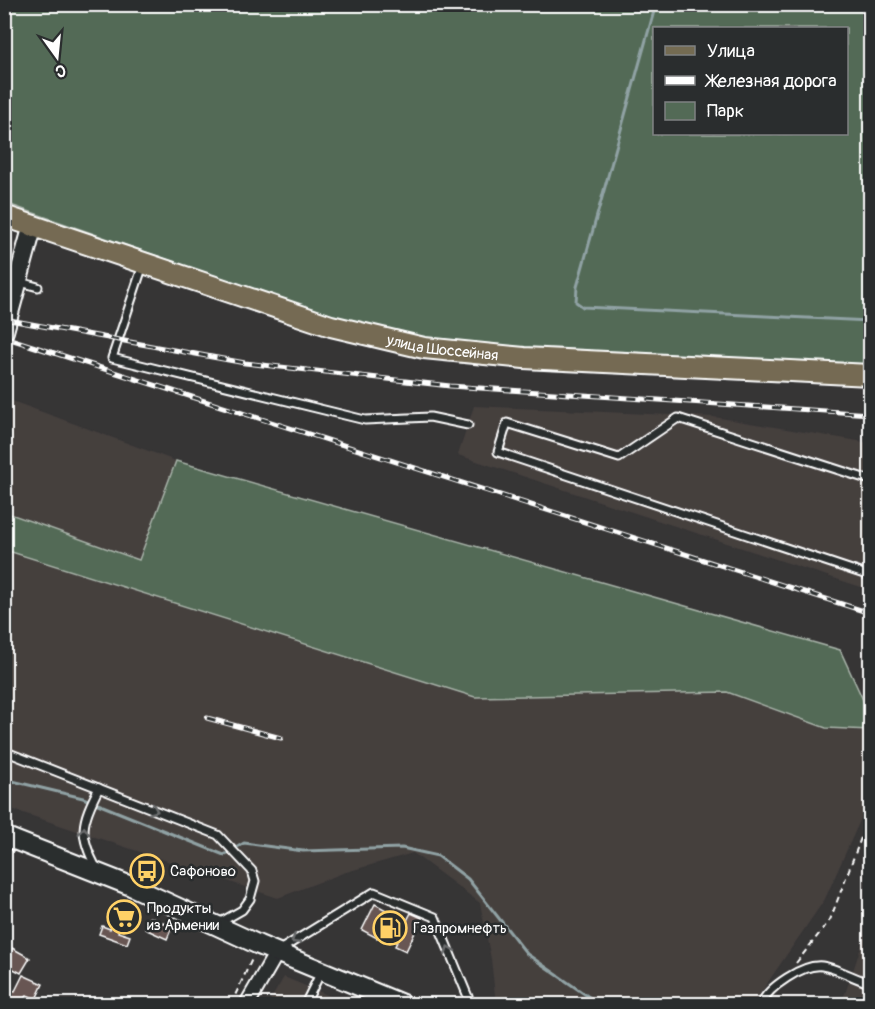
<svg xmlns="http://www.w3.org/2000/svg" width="875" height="1009" font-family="Pangolin,sans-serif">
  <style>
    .built { fill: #453f3e }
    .green { fill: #536a56; stroke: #a9b4aa; stroke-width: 1.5; fill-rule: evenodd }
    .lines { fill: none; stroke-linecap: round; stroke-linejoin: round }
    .stream { stroke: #90a2a4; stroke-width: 3 }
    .building { fill: #685652; stroke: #fff; stroke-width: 1.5 }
    .lane-casing { stroke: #fff; stroke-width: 11 }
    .street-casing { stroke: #fff; stroke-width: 18 }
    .secondary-casing { stroke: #fff; stroke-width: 22 }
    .primary-casing { stroke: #fff; stroke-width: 24 }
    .path { stroke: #fff; stroke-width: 2; stroke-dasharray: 6 4.5; stroke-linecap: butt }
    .lane { stroke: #2a2d2e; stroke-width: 7 }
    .street { stroke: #2a2d2e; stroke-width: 14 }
    .secondary { stroke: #2a2d2e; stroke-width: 18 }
    .primary { stroke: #746b52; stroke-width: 20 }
    .rail-casing { stroke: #fff; stroke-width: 5 }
    .rail { stroke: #2a2d2e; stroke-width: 3; stroke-dasharray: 9; stroke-linecap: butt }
    .oneway { stroke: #6a6c6d }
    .labels { text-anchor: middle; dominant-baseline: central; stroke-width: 5; stroke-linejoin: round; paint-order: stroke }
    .street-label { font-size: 15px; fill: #fff; stroke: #2a2d2e }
    .poi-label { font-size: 15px; fill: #fff; stroke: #2a2d2e; text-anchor: start }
  </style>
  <rect width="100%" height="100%" fill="#363535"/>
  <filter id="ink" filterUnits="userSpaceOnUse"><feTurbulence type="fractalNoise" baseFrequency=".0167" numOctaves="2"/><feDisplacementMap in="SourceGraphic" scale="12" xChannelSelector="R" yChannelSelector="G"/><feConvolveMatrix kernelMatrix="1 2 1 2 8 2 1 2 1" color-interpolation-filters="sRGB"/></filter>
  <g filter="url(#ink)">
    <!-- built -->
    <g class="built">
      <path d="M4 398 176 461 140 560 5 512Z"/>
      <path d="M474 406 714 417 870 443V590L458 455Z"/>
      <path d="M5 550 475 697 727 692 826 728 870 730V798L825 899 753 1004H496L491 959 480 903 413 853 343 873 278 898 5 807Z"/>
      <path d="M870 919V1004H841L851 977Z"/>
      <path d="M284 977 349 1004H268Z"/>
    </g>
    <!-- green -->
    <g class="green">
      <path d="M5 5H870V367L519 349 415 338 333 317 5 203ZM654 28H846V134H654Z"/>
      <path d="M176 461 840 650 870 715V730L826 728 727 692 475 697 5 550V512L139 560Z"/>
    </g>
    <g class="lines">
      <!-- stream -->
      <g class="stream">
        <path d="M656 4 577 287 576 302 583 307 870 321"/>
        <path d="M4 779 83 798 224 855 244 843 303 851 402 848 438 856 468 879 527 954 599 1004"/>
      </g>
    </g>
    <!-- building -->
    <g class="building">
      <path d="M375 904 388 911 385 917 404 926 411 913 422 918 406 951 395 946 399 938 381 930 377 938 362 930Z"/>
      <path d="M150 917 172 927 167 939 145 929Z"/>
      <path d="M114 920 121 923 118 932 130 936 127 944 99 934 102 926 110 929Z"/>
      <path d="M12 948 30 958 21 973 4 964Z"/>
      <path d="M23 975 43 984 36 999 27 995 23 1005H4V990L15 991Z"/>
    </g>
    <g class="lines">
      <defs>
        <g id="lane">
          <path d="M143 265 112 358 365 420 430 417 468 425"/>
          <path d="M20 282 38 287"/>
          <path d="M870 480 678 418 619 458 507 423 498 452 870 576"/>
          <path d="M4 751 218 835 252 871 255 881 250 899 242 910 219 923"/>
          <path d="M97 869C78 835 81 822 99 788"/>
          <path d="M278 951 374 892 435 917 471 1004"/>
          <path d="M305 1004 321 972"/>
          <path d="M761 1004C768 987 803 964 822 966 837 968 855 979 870 983"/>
        </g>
        <path id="street" d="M247 1004 277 952"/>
        <g id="secondary">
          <path d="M4 331 33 225"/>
          <path d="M4 836 131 886 259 945 402 1004"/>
        </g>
        <g id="primary">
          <path id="s1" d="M4 216 331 326 424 348 524 358 870 375"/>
        </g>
      </defs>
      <!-- lane casing -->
      <use href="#lane" class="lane-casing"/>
      <!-- street casing -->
      <use href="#street" class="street-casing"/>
      <!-- secondary casing -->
      <use href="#secondary" class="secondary-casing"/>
      <!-- primary casing -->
      <use href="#primary" class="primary-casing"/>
      <!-- path -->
      <g class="path">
        <path d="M796 963 830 920 870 814"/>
        <path d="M231 1004 252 959"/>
      </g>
      <!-- lane -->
      <use href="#lane" class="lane"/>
      <!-- street -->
      <use href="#street" class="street"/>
      <!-- secondary -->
      <use href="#secondary" class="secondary"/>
      <!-- primary -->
      <use href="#primary" class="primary"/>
      <defs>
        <g id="rail">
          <path d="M4 319 245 363 450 386 870 414"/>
          <path d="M4 337 870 613"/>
          <path d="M207 718 281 738"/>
        </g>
      </defs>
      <!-- rail casing -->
      <use href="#rail" class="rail-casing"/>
      <!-- rail -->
      <use href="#rail" class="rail"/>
    </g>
    <!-- one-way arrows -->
    <defs><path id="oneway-chevron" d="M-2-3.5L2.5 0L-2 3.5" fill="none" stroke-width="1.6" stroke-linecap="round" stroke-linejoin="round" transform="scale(1.5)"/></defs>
    <g class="oneway">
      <use href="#oneway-chevron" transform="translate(154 810) rotate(22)"/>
      <use href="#oneway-chevron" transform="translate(84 831) rotate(-88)"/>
      <use href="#oneway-chevron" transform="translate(295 940) rotate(148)"/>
      <use href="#oneway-chevron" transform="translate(449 950) rotate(-112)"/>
    </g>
  </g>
  <!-- icons -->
  <defs>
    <symbol id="bus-ring" viewBox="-11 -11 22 22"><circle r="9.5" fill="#2a2d2e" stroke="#ffd166" stroke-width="1.5"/><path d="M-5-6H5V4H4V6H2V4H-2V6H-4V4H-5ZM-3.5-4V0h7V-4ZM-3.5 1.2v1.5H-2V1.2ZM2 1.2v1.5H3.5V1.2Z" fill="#ffd166"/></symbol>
    <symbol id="supermarket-ring" viewBox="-11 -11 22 22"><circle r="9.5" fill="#2a2d2e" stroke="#ffd166" stroke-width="1.5"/><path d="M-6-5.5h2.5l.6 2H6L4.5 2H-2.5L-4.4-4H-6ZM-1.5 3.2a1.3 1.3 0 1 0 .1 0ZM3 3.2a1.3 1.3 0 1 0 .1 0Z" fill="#ffd166"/></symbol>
    <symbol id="fuel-ring" viewBox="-11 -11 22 22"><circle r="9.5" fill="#2a2d2e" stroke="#ffd166" stroke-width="1.5"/><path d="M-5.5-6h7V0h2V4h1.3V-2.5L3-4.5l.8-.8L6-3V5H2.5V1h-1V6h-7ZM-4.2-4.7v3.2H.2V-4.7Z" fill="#ffd166"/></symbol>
  </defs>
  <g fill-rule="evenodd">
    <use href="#bus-ring" x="128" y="852" width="38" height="38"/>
    <use href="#supermarket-ring" x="105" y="898" width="38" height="38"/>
    <use href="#fuel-ring" x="371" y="909" width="38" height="38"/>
  </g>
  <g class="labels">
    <!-- street labels -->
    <g class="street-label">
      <text stroke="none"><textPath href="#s1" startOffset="459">улица Шоссейная</textPath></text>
    </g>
    <!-- poi labels -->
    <g class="poi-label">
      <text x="170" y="871">Сафоново</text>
      <text x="147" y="908">Продукты<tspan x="147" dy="17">из Армении</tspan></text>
      <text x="413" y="928">Газпромнефть</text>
    </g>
  </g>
  <!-- margin -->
  <rect width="875" height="1009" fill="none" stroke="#2a2d2e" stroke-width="24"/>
  <rect x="12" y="12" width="851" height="985" fill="none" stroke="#fff" stroke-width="2" filter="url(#ink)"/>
  <!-- legend -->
  <rect x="653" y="27" width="195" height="108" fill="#2a2d2e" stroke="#7f8182" stroke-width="1.5"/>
  <rect x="665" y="46" width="30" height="9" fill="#746b52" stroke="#7f8182" stroke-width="1.5"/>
  <text x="707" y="57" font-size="18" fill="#ffffff">Улица</text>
  <rect x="665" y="76" width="30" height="9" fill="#ffffff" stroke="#7f8182" stroke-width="1.5"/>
  <text x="707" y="87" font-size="18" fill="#ffffff">Железная дорога</text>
  <rect x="665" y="102" width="30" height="18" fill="#536a56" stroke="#7f8182" stroke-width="1.5"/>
  <text x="707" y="117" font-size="18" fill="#ffffff">Парк</text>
  <!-- north arrow -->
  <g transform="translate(57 57) rotate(165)" stroke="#2a2d2e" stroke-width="4.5" paint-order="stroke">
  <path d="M0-4.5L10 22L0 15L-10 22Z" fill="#ffffff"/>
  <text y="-9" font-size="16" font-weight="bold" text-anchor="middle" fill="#ffffff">С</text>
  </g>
</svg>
